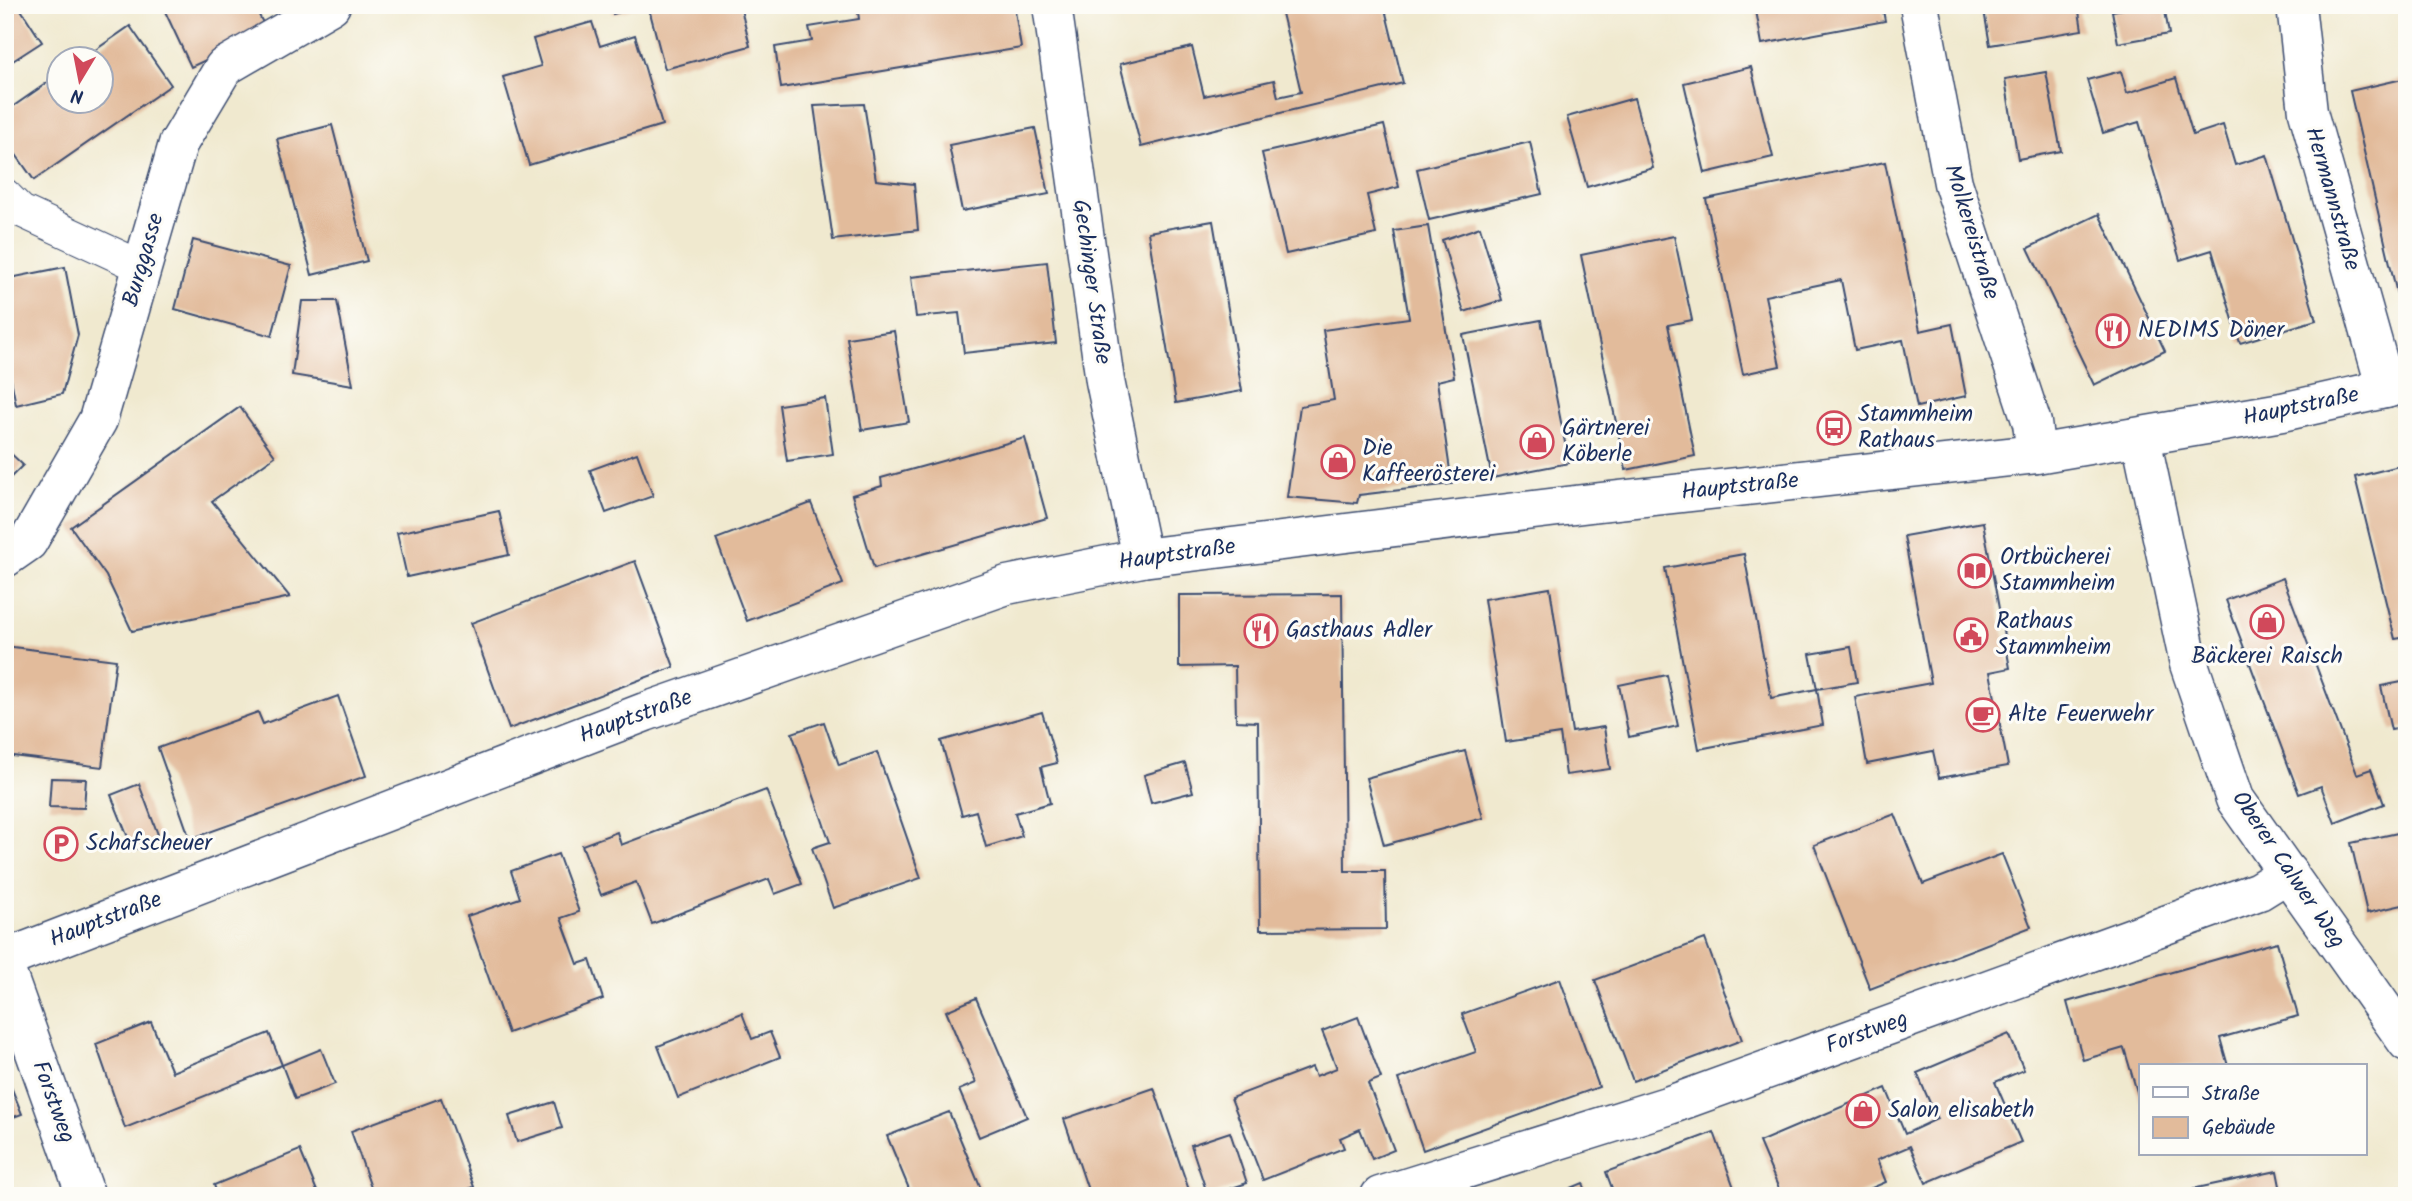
<svg xmlns="http://www.w3.org/2000/svg" width="2412" height="1201" font-family="Kalam,sans-serif">
  <style>
    .building { fill: #e2bb9b }
    .lines { fill: none; stroke-linecap: round; stroke-linejoin: round }
    .service-casing { stroke: #3b4b6f; stroke-width: 34 }
    .minor-casing { stroke: #3b4b6f; stroke-width: 41 }
    .tertiary-casing { stroke: #3b4b6f; stroke-width: 41 }
    .service { stroke: #fff; stroke-width: 32 }
    .minor { stroke: #fff; stroke-width: 38 }
    .tertiary { stroke: #fff; stroke-width: 38 }
    .labels { text-anchor: middle; dominant-baseline: central; stroke-width: 6; stroke-linejoin: round; paint-order: stroke }
    .street-label { font-size: 23px; fill: #1b2f5e; stroke: #fdfcf7 }
    .poi-label { font-size: 23px; fill: #1b2f5e; stroke: #fdfcf7; text-anchor: start }
  </style>
  <rect width="100%" height="100%" fill="#fdfcf7"/>
  <filter id="ink" filterUnits="userSpaceOnUse"><feTurbulence type="fractalNoise" baseFrequency=".0143" numOctaves="2"/><feDisplacementMap in="SourceGraphic" scale="14" xChannelSelector="R" yChannelSelector="G"/><feConvolveMatrix kernelMatrix="1 2 1 2 8 2 1 2 1" color-interpolation-filters="sRGB"/></filter>
  <filter id="wash" filterUnits="userSpaceOnUse"><feTurbulence type="fractalNoise" baseFrequency=".00686" numOctaves="4" result="noise"/><feDisplacementMap in="SourceGraphic" scale="28" xChannelSelector="R" yChannelSelector="G"/><feGaussianBlur stdDeviation="1.57" result="paint"/><feColorMatrix in="noise" values="0 0 0 0 0 0 0 0 0 0 0 0 0 0 0 0 0 1.4 0 .05"/><feComposite in="paint" operator="in"/></filter>
  <g filter="url(#wash)">
    <rect width="100%" height="100%" fill="#f0e9cf"/>
    <g id="blocks">
      <!-- building -->
      <g class="building">
        <path d="M5 5H18L42 42 5 66Z"/>
        <path d="M162 5H254L267 31 191 67Z"/>
        <path d="M611 5H642V6L613 14Z"/>
        <path d="M648 5H740L750 46 665 69Z"/>
        <path d="M857 5H1014L1021 48 781 88 775 47 812 41 809 27 859 19Z"/>
        <path d="M1280 5H1384L1403 83 1141 147 1120 64 1192 47 1204 96 1274 80 1278 97 1301 92Z"/>
        <path d="M1755 5H1882L1885 21 1762 44Z"/>
        <path d="M1983 5H2078L2082 30 1990 45Z"/>
        <path d="M2145 5H2164L2169 34 2118 43 2112 11Z"/>
        <path d="M592 22 600 46 635 35 662 125 529 165 503 77 541 66 533 39Z"/>
        <path d="M130 26 171 85 34 180 5 139V112L60 74V102H102V60H81Z"/>
        <path d="M1751 67 1773 157 1705 173 1684 83Z"/>
        <path d="M2121 71 2127 93 2176 78 2193 135 2223 125 2235 165 2267 155 2316 320 2240 343 2212 250 2180 260 2139 122 2103 133 2087 80Z"/>
        <path d="M2046 72 2061 151 2018 159 2005 79Z"/>
        <path d="M2407 78V292L2397 294 2350 91Z"/>
        <path d="M1634 98 1653 168 1587 187 1567 117Z"/>
        <path d="M864 104 876 180 914 184 918 230 833 240 814 106Z"/>
        <path d="M332 125 367 261 312 275 277 139Z"/>
        <path d="M1384 125 1399 187 1367 195 1376 234 1286 254 1262 153Z"/>
        <path d="M1035 128 1049 194 962 211 949 145Z"/>
        <path d="M1530 142 1542 194 1429 220 1417 169Z"/>
        <path d="M1885 162 1920 331 1952 324 1966 396 1917 407 1903 340 1855 350 1841 280 1765 296 1780 366 1743 374 1706 199Z"/>
        <path d="M2099 214 2165 351 2094 385 2028 248Z"/>
        <path d="M1213 221 1242 391 1176 403 1148 232Z"/>
        <path d="M1428 226 1454 377 1437 381 1452 484 1359 495 1357 503 1287 497 1300 406 1334 400 1323 330 1409 318 1394 231Z"/>
        <path d="M1480 227 1502 300 1464 312 1442 240Z"/>
        <path d="M1674 236 1692 320 1668 325 1695 456 1626 470 1581 255Z"/>
        <path d="M193 240 291 266 272 336 175 309Z"/>
        <path d="M1047 262 1056 343 964 353 959 313 916 317 911 277Z"/>
        <path d="M65 267 78 335 62 394 16 405 11 379 5 380V279Z"/>
        <path d="M302 301H337L353 385 292 375Z"/>
        <path d="M1541 320 1569 463 1492 478 1463 335Z"/>
        <path d="M894 331 909 422 862 430 847 338Z"/>
        <path d="M825 398 833 454 787 461 779 405Z"/>
        <path d="M240 407 275 456 212 501 290 597 132 631 106 576 71 527Z"/>
        <path d="M1025 438 1047 518 874 568 852 495 882 486 881 478Z"/>
        <path d="M5 448 23 465 5 483Z"/>
        <path d="M637 453 653 496 606 513 590 470Z"/>
        <path d="M2407 464V637L2395 639 2355 477Z"/>
        <path d="M811 503 843 584 747 621 716 539Z"/>
        <path d="M499 511 509 555 407 577 397 533Z"/>
        <path d="M1983 522 2010 668 1990 672 2008 766 1939 778 1933 751 1867 764 1855 697 1931 683 1904 536Z"/>
        <path d="M1744 554 1771 698 1817 689 1823 725 1699 749 1665 568Z"/>
        <path d="M635 561 674 667 509 729 471 623Z"/>
        <path d="M2283 578 2357 774 2371 769 2384 804 2335 823 2321 786 2299 794 2226 600Z"/>
        <path d="M1550 588 1572 732 1604 727 1610 769 1566 775 1560 734 1506 742 1484 599Z"/>
        <path d="M1342 594 1345 871H1385L1386 929 1260 930 1258 722 1236 721 1235 666 1179 667V595Z"/>
        <path d="M5 646 116 660 102 767 5 755Z"/>
        <path d="M1851 647 1857 682 1817 689 1810 654Z"/>
        <path d="M1667 675 1678 726 1629 737 1619 685Z"/>
        <path d="M2407 681V727L2391 730 2381 686Z"/>
        <path d="M338 696 366 776 190 839 158 748 258 712 263 724Z"/>
        <path d="M1042 712 1057 763 1041 767 1050 803 1015 813 1022 836 986 847 976 811 962 815 941 741Z"/>
        <path d="M824 722 839 765 877 752 921 878 833 908 812 848 830 842 792 733Z"/>
        <path d="M1465 751 1483 818 1384 845 1366 778Z"/>
        <path d="M1185 763 1193 792 1151 803 1144 775Z"/>
        <path d="M51 778 86 779 84 808 49 807Z"/>
        <path d="M139 784 160 840 133 850 111 795Z"/>
        <path d="M766 790 802 884 775 894 769 879 652 924 636 882 601 895 582 845 617 832 621 845Z"/>
        <path d="M1895 814 1923 884 2002 854 2031 927 1870 989 1814 845Z"/>
        <path d="M2407 831V904L2367 913 2351 843Z"/>
        <path d="M558 854 579 912 561 918 578 964 590 960 603 999 508 1033 467 916 520 898 511 871Z"/>
        <path d="M1705 939 1742 1040 1633 1081 1595 980Z"/>
        <path d="M2277 942 2298 1016 2220 1038 2228 1066H2141L2140 1102 2124 1048 2083 1060 2067 1002Z"/>
        <path d="M1560 979 1599 1087 1423 1150 1398 1079 1476 1052 1462 1014Z"/>
        <path d="M976 998 1027 1117 979 1137 959 1090 976 1083 946 1011Z"/>
        <path d="M742 1013 752 1039 770 1032 780 1057 678 1098 658 1046Z"/>
        <path d="M1358 1017 1381 1078 1368 1083 1394 1150 1372 1159 1360 1129 1340 1138 1344 1148 1263 1180 1231 1098 1312 1067 1316 1076 1337 1068 1322 1031Z"/>
        <path d="M151 1022 172 1072 269 1033 282 1065 125 1128 96 1044Z"/>
        <path d="M2009 1034 2024 1070 1995 1082 2021 1142 1926 1183 1910 1146 1877 1160 1886 1182 1853 1196H1782L1759 1142 1886 1088 1905 1134 1937 1119 1917 1073Z"/>
        <path d="M321 1049 335 1084 295 1099 282 1065Z"/>
        <path d="M5 1072 22 1114 5 1120Z"/>
        <path d="M1154 1088 1191 1196H1090L1064 1119Z"/>
        <path d="M441 1098 474 1187 450 1196H374L351 1131Z"/>
        <path d="M554 1102 562 1128 517 1142 509 1116Z"/>
        <path d="M949 1112 984 1196H912L887 1136Z"/>
        <path d="M1230 1132 1247 1183 1208 1196 1191 1145Z"/>
        <path d="M1714 1132 1737 1196H1615L1606 1172Z"/>
        <path d="M300 1150 319 1196H218L214 1185Z"/>
        <path d="M2277 1171 2282 1196H2179L2178 1192Z"/>
        <path d="M1583 1183 1588 1196H1552Z"/>
      </g>
    </g>
  </g>
  <g filter="url(#ink)">
    <use href="#blocks" fill-opacity="0" stroke="#3b4b6f" stroke-width="2"/>
    <g class="lines">
      <defs>
        <path id="service" d="M5 195 21 211 142 267"/>
        <g id="minor">
          <path d="M1052 5 1105 381 1142 558"/>
          <path d="M1919 5 1953 183 2032 423 2036 454"/>
          <path d="M2296 5 2308 112 2386 389"/>
          <path d="M2141 438 2189 664 2235 799 2407 1042"/>
          <path d="M5 558 28 542 98 420 178 144 224 67 331 5"/>
          <path d="M5 968 86 1196"/>
          <path d="M1380 1196 1667 1106 2259 891 2288 873"/>
        </g>
        <path id="tertiary" d="M5 959 645 712 1007 585 1142 558 1591 503 2036 454 2282 412 2407 384"/>
      </defs>
      <!-- service casing -->
      <use href="#service" class="service-casing"/>
      <!-- minor casing -->
      <use href="#minor" class="minor-casing"/>
      <!-- tertiary casing -->
      <use href="#tertiary" class="tertiary-casing"/>
      <!-- service -->
      <use href="#service" class="service"/>
      <!-- minor -->
      <use href="#minor" class="minor"/>
      <!-- tertiary -->
      <use href="#tertiary" class="tertiary"/>
    </g>
  </g>
  <!-- icons -->
  <defs>
    <symbol id="restaurant-ring" viewBox="-11 -11 22 22"><circle r="9.5" fill="#fdfcf7" stroke="#d1495b" stroke-width="1.5"/><path d="M-5-6h1v4h1v-4h1v4h1v-4h1v5L-1.5 .5V6h-2V.5L-5-1ZM5-6V6H3V1.5H1.5Q1.5-4 5-6Z" fill="#d1495b"/></symbol>
    <symbol id="bus-ring" viewBox="-11 -11 22 22"><circle r="9.5" fill="#fdfcf7" stroke="#d1495b" stroke-width="1.5"/><path d="M-5-6H5V4H4V6H2V4H-2V6H-4V4H-5ZM-3.5-4V0h7V-4ZM-3.5 1.2v1.5H-2V1.2ZM2 1.2v1.5H3.5V1.2Z" fill="#d1495b"/></symbol>
    <symbol id="shop-ring" viewBox="-11 -11 22 22"><circle r="9.5" fill="#fdfcf7" stroke="#d1495b" stroke-width="1.5"/><path d="M-5-2.5h2.3a2.7 3.5 0 0 1 5.4 0H5L5.5 6h-11ZM-1.5-2.5h3a1.5 2.3 0 0 0-3 0Z" fill="#d1495b"/></symbol>
    <symbol id="library-ring" viewBox="-11 -11 22 22"><circle r="9.5" fill="#fdfcf7" stroke="#d1495b" stroke-width="1.5"/><path d="M-6-4Q-3-5.5-.7-3.5V5Q-3 3-6 4ZM6-4Q3-5.5 .7-3.5V5Q3 3 6 4Z" fill="#d1495b"/></symbol>
    <symbol id="civic-ring" viewBox="-11 -11 22 22"><circle r="9.5" fill="#fdfcf7" stroke="#d1495b" stroke-width="1.5"/><path d="M-.6-6.5H3V-4.5H.6V-3L4-1V1h2V6H-6V1h2V-1L-.6-3ZM-1.2 2.5V6h2.4V2.5Z" fill="#d1495b"/></symbol>
    <symbol id="cafe-ring" viewBox="-11 -11 22 22"><circle r="9.5" fill="#fdfcf7" stroke="#d1495b" stroke-width="1.5"/><path d="M-5.5-4.5H6V0H3Q3 3.5 0 3.5H-2.5Q-5.5 3.5-5.5 0ZM3-3.2v2h1.7v-2ZM-6 4.5H4V6H-6Z" fill="#d1495b"/></symbol>
    <symbol id="parking-ring" viewBox="-11 -11 22 22"><circle r="9.5" fill="#fdfcf7" stroke="#d1495b" stroke-width="1.5"/><path d="M-3.5-5.5H1a3.5 3.5 0 0 1 0 7H-1V5.5H-3.5ZM-1-3.4V-.6H.8a1.4 1.4 0 0 0 0-2.8Z" fill="#d1495b"/></symbol>
  </defs>
  <g fill-rule="evenodd">
    <use href="#restaurant-ring" x="2094" y="312" width="38" height="38"/>
    <use href="#bus-ring" x="1815" y="409" width="38" height="38"/>
    <use href="#shop-ring" x="1518" y="423" width="38" height="38"/>
    <use href="#shop-ring" x="1319" y="443" width="38" height="38"/>
    <use href="#library-ring" x="1956" y="552" width="38" height="38"/>
    <use href="#shop-ring" x="2248" y="603" width="38" height="38"/>
    <use href="#restaurant-ring" x="1242" y="612" width="38" height="38"/>
    <use href="#civic-ring" x="1952" y="616" width="38" height="38"/>
    <use href="#cafe-ring" x="1964" y="696" width="38" height="38"/>
    <use href="#parking-ring" x="42" y="825" width="38" height="38"/>
    <use href="#shop-ring" x="1844" y="1092" width="38" height="38"/>
  </g>
  <g class="labels">
    <!-- street labels -->
    <g class="street-label">
      <text transform="translate(2332 199) rotate(74)">Hermannstraße</text>
      <text transform="translate(1971 232) rotate(73)">Molkereistraße</text>
      <text transform="translate(144 260) rotate(-74)">Burggasse</text>
      <text transform="translate(1091 282) rotate(82)">Gechinger Straße</text>
      <text transform="translate(2301 407) rotate(-12)">Hauptstraße</text>
      <text transform="translate(1740 487) rotate(-6)">Hauptstraße</text>
      <text transform="translate(1177 555) rotate(-8)">Hauptstraße</text>
      <text transform="translate(636 717) rotate(-20)">Hauptstraße</text>
      <text transform="translate(2288 870) rotate(56)">Oberer Calwer Weg</text>
      <text transform="translate(106 920) rotate(-21)">Hauptstraße</text>
      <text transform="translate(1867 1033) rotate(-20)">Forstweg</text>
      <text transform="translate(53 1102) rotate(70)">Forstweg</text>
    </g>
    <!-- poi labels -->
    <g class="poi-label">
      <text x="2138" y="331">NEDIMS Döner</text>
      <text x="1858" y="415">Stammheim<tspan x="1858" dy="26">Rathaus</tspan></text>
      <text x="1562" y="429">Gärtnerei<tspan x="1562" dy="26">Köberle</tspan></text>
      <text x="1362" y="449">Die<tspan x="1362" dy="26">Kaffeerösterei</tspan></text>
      <text x="2000" y="558">Ortbücherei<tspan x="2000" dy="26">Stammheim</tspan></text>
      <text x="1996" y="622">Rathaus<tspan x="1996" dy="26">Stammheim</tspan></text>
      <text x="1286" y="631">Gasthaus Adler</text>
      <text x="2267" y="657" text-anchor="middle">Bäckerei Raisch</text>
      <text x="2008" y="715">Alte Feuerwehr</text>
      <text x="86" y="844">Schafscheuer</text>
      <text x="1888" y="1111">Salon elisabeth</text>
    </g>
  </g>
  <!-- margin -->
  <rect width="2412" height="1201" fill="none" stroke="#fdfcf7" stroke-width="28"/>
  <!-- legend -->
  <rect x="2139" y="1064" width="228" height="91" fill="#fdfcf7" stroke="#a3aaba" stroke-width="2"/>
  <rect x="2153" y="1087" width="35" height="10" fill="#ffffff" stroke="#a3aaba" stroke-width="2"/>
  <text x="2202" y="1100" font-size="21" fill="#1b2f5e">Straße</text>
  <rect x="2153" y="1117" width="35" height="21" fill="#e2bb9b" stroke="#a3aaba" stroke-width="2"/>
  <text x="2202" y="1134" font-size="21" fill="#1b2f5e">Gebäude</text>
  <!-- north arrow -->
  <g transform="translate(80 80) rotate(190)"><circle r="33" fill="#fdfcf7" stroke="#a3aaba" stroke-width="2"/>
  <path d="M0-5L12 26L0 18L-12 26Z" fill="#d1495b"/>
  <text y="-10" font-size="19" font-weight="bold" text-anchor="middle" fill="#1b2f5e">N</text>
  </g>
</svg>
